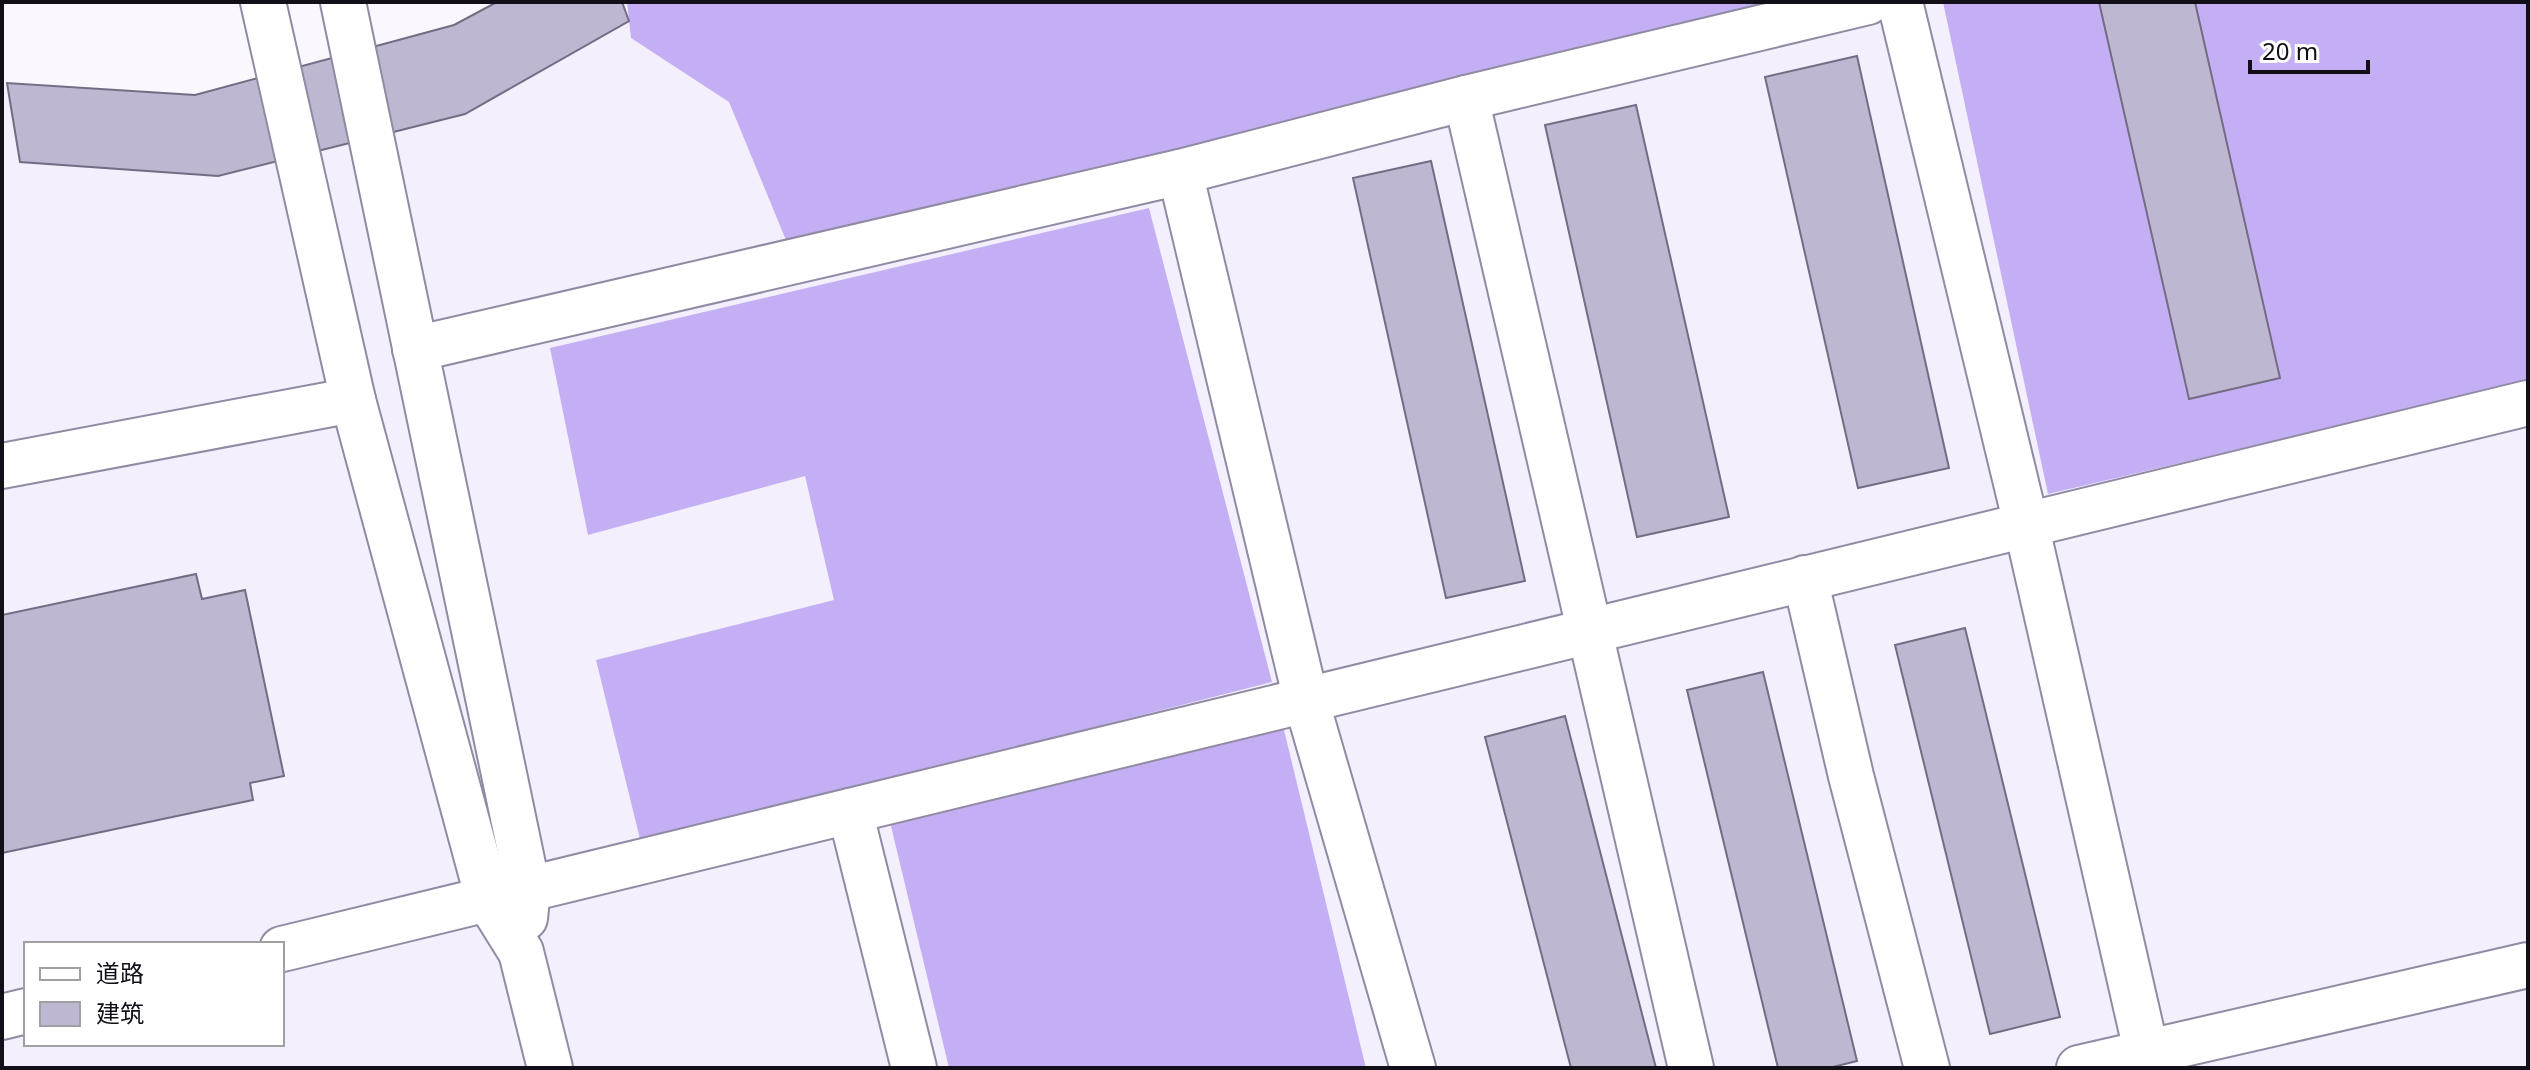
<svg xmlns="http://www.w3.org/2000/svg" width="2530" height="1070" font-family="'Noto Sans','Noto Sans SC',sans-serif">
  <style>
    .built { fill: #f3effd; fill-rule: evenodd }
    .forest { fill: #c5aff4 }
    .building { fill: #beb7d2; stroke: #736c84; stroke-width: 2 }
    .lines { fill: none; stroke-linecap: round; stroke-linejoin: round }
    .minor-casing { stroke: #918aa3; stroke-width: 48 }
    .minor { stroke: #fff; stroke-width: 44 }
  </style>
  <rect width="100%" height="100%" fill="#faf8fe"/>
  <!-- built -->
  <path class="built" d="M497 2H2528V1068H2V76L8 83 195 95 454 25ZM26 944H282V1044H26Z"/>
  <!-- forest -->
  <g class="forest">
    <path d="M627 2H1805L786 240 729 102 631 38Z"/>
    <path d="M1943 2H2528V381L2048 494Z"/>
    <path d="M1149 208 1272 682 641 843 596 660 834 600 805 476 588 535 550 348Z"/>
    <path d="M1283 726 1366 1068H949L890 822Z"/>
  </g>
  <!-- building -->
  <g class="building">
    <path d="M497 2H622L629 21 465 114 218 176 20 162 7 83 195 95 454 25Z"/>
    <path d="M2099 2H2195L2280 378 2189 399Z"/>
    <path d="M1857 56 1949 468 1858 488 1765 77Z"/>
    <path d="M1636 105 1729 517 1637 537 1545 125Z"/>
    <path d="M1431 161 1525 581 1446 598 1353 178Z"/>
    <path d="M196 574 202 599 245 590 284 776 250 783 253 800 2 853V615Z"/>
    <path d="M1965 628 2060 1017 1990 1034 1895 645Z"/>
    <path d="M1763 672 1857 1061 1829 1068H1778L1687 690Z"/>
    <path d="M1565 716 1656 1068H1571L1485 737Z"/>
  </g>
  <g class="lines">
    <defs>
      <g id="minor">
        <path d="M263 2 353 400 488 899 521 952 550 1068"/>
        <path d="M343 2 528 889 525 918"/>
        <path d="M1900 2 2026 524 2150 1068"/>
        <path d="M1466 98 1691 1068"/>
        <path d="M415 349 1180 172"/>
        <path d="M2 466 353 400"/>
        <path d="M1805 578 1851 776 1927 1068"/>
        <path d="M850 811 914 1068"/>
        <path d="M282 949 2528 403"/>
        <path d="M2 1017 26 1011"/>
        <path d="M1413 1068 1306 700 1180 172 1466 98 1868 2"/>
        <path d="M2079 1068 2528 965"/>
      </g>
    </defs>
    <!-- minor casing -->
    <use href="#minor" class="minor-casing"/>
    <!-- minor -->
    <use href="#minor" class="minor"/>
  </g>
  <!-- border -->
  <rect width="2530" height="1070" fill="none" stroke="#120f19" stroke-width="8"/>
  <!-- legend -->
  <rect x="24" y="942" width="260" height="104" fill="#ffffff" stroke="#a09fa3" stroke-width="2"/>
  <rect x="40" y="968" width="40" height="12" fill="#ffffff" stroke="#a09fa3" stroke-width="2"/>
  <text x="96" y="982" font-size="24" fill="#120f19">道路</text>
  <rect x="40" y="1002" width="40" height="24" fill="#beb7d2" stroke="#a09fa3" stroke-width="2"/>
  <text x="96" y="1022" font-size="24" fill="#120f19">建筑</text>
  <!-- scale -->
  <path d="M2250 60v12h118v-12" fill="none" stroke="#120f19" stroke-width="4"/>
  <text x="2262" y="60" font-size="24" fill="#120f19" stroke="#ffffff" stroke-width="6" paint-order="stroke">20 m</text>
</svg>
